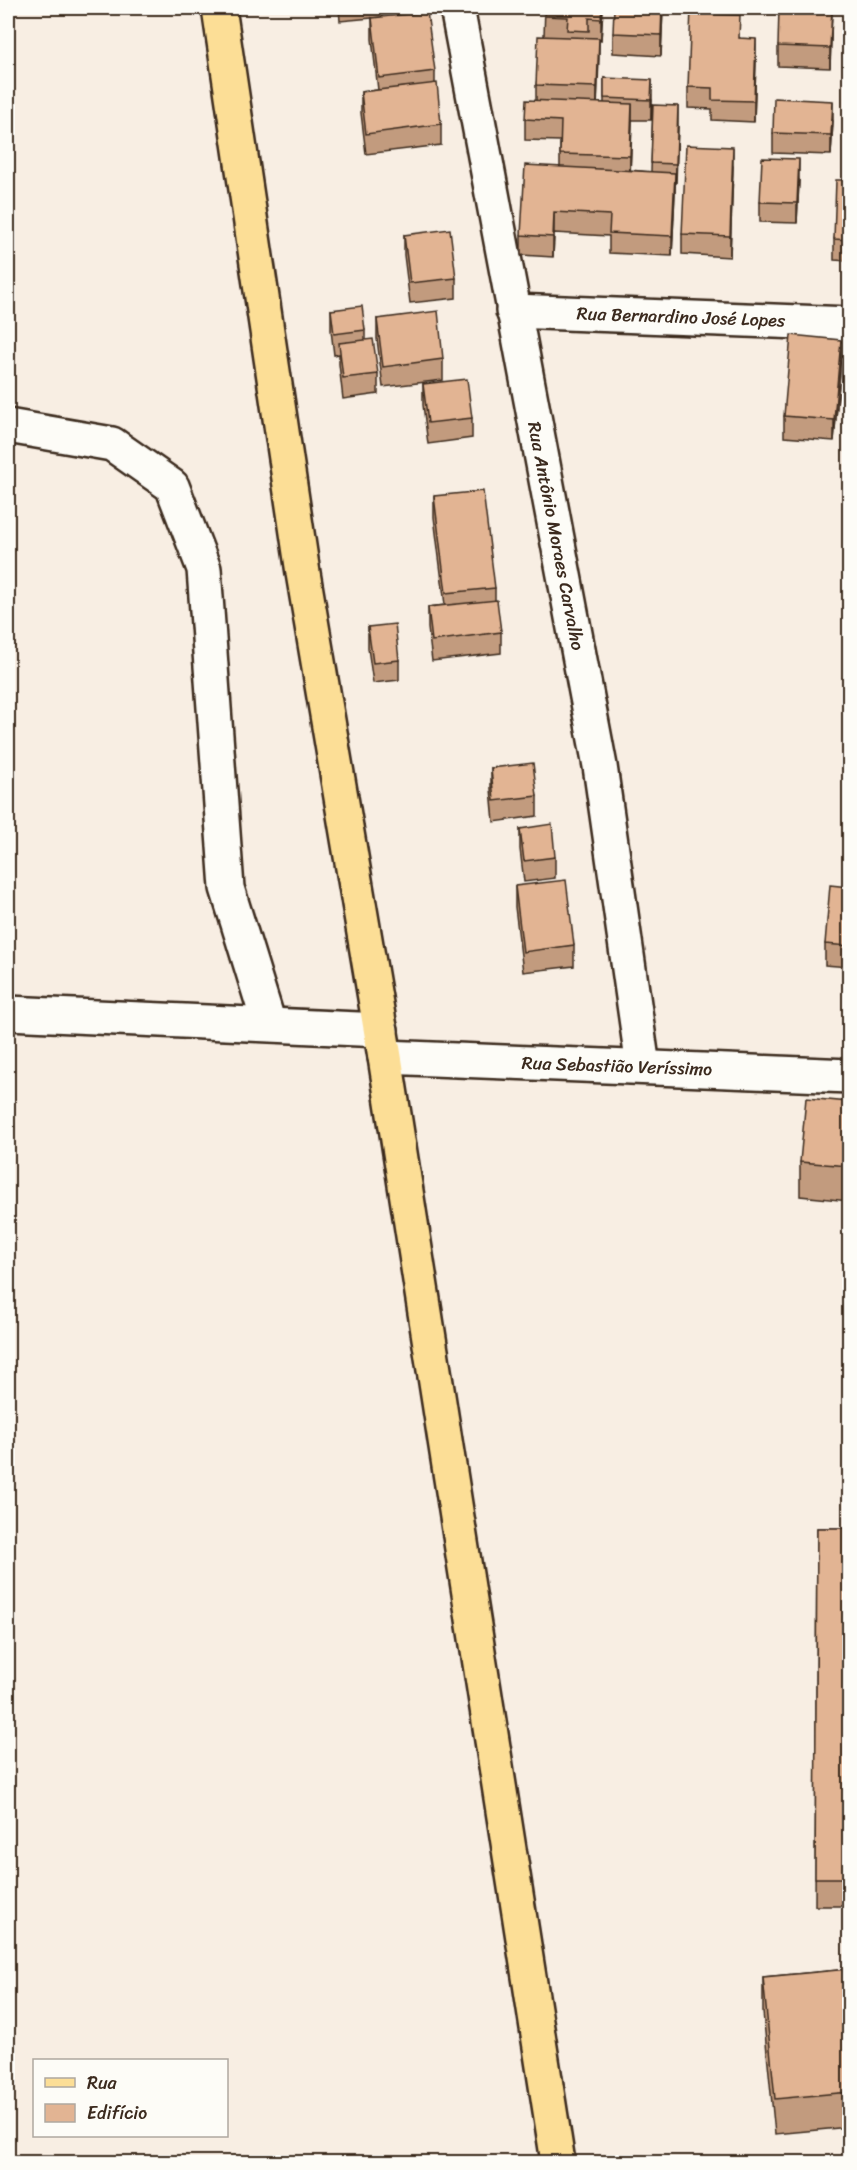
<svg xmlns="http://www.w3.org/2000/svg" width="857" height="2170" font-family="Sriracha,sans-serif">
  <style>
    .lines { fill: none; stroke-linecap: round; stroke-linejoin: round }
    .minor-casing { stroke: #3b2a1e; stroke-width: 38 }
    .major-casing { stroke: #3b2a1e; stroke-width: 38 }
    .minor { stroke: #fdfcf7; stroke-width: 33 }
    .major { stroke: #fcde96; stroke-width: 33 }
    .wall { fill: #c29b7e; stroke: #3b2a1e; stroke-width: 1.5 }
    .shaded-wall { fill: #9e7e67; stroke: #3b2a1e; stroke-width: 1.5 }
    .building { fill: #e2b493; stroke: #3b2a1e; stroke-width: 1.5 }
    .labels { text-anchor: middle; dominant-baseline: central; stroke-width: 4.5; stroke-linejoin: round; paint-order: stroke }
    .street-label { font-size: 18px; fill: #3b2a1e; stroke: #fdfcf7 }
  </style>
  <rect width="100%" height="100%" fill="#f8eee3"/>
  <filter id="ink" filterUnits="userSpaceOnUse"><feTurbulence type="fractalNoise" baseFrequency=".0167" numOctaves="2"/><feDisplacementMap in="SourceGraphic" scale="12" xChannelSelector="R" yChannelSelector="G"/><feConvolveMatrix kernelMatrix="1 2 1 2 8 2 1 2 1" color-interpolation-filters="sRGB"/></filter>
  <g filter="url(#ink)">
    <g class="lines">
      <defs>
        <g id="minor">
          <path d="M457 8 600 766 643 1067"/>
          <path d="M513 311 850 324"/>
          <path d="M8 426 112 444 172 486 204 569 227 888 269 1024"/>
          <path d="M8 1013 381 1030"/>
          <path d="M385 1057 850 1076"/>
        </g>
        <path id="major" d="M219 8 303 573 385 1057 558 2162"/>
      </defs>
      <!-- minor casing -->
      <use href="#minor" class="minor-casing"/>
      <!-- major casing -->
      <use href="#major" class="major-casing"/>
      <!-- minor -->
      <use href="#minor" class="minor"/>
      <!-- major -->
      <use href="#major" class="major"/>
    </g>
    <!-- wall -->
    <g class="wall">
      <path d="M339 8H382V17L340 21Z"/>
      <path d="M545 8H603L601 40 599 39 597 103H604V78L652 100 651 120H632L630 170 651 172 653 105 678 126 672 256 609 253V236L554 233 553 257 521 255V235L560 166V141L525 140V119L536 101V85L544 36Z"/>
      <path d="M663 8 661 56 613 53V33Z"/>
      <path d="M832 8 830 68 778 66V46Z"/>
      <path d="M711 14 740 38 756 59 754 122 712 120V109L688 108V87Z"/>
      <path d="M372 18 435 71V84L441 124V145L366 154 361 113V92L378 90 372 39Z"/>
      <path d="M849 21V68H848Z"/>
      <path d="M833 121 831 155 773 153V133Z"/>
      <path d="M733 167 730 257 682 254V234Z"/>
      <path d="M799 180 797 223 760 222V202Z"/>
      <path d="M849 180V261L834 260V239Z"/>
      <path d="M404 235 456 278V298L410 303 404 255Z"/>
      <path d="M331 310 365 330V340L378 374V394L343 399 339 364V354L334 355 331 330Z"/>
      <path d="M377 319 443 359V380L383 387 377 339Z"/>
      <path d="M841 360 834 441 784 437V416Z"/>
      <path d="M423 384 472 418V438L428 444 423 405Z"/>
      <path d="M434 496 495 588V600L501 632V653L432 661 428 628V607L445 605 434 517Z"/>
      <path d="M368 627 399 660V680L373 683 368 648Z"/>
      <path d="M491 768 537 796V816L494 822 491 789Z"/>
      <path d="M520 829 555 857V878L524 882 520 849Z"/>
      <path d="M515 886 574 945V966L523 972 515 907Z"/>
      <path d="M849 887V967L825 965V944Z"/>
      <path d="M849 1102V1201L800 1196V1162Z"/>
      <path d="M817 1528H849V1906H815Z"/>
      <path d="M849 1969V2127L775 2134 763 2012V1977Z"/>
    </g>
    <!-- shaded-wall -->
    <g class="shaded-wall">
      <path d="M602 8H603L601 40V19Z"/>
      <path d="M662 8H663L661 56V35Z"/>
      <path d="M832 8 830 68V48Z"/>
      <path d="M599 38V59L597 108V87Z"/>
      <path d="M756 39V59L754 122V101Z"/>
      <path d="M652 80V100L651 120V100Z"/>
      <path d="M833 101V121L831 155V135Z"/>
      <path d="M632 104V125L630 177V156Z"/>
      <path d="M678 106V126L676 184V164Z"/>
      <path d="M733 147V167L730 257V236Z"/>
      <path d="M799 159V180L797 223V203Z"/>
      <path d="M675 173V193L672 256V236Z"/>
      <path d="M554 212V233L553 257V237Z"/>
      <path d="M841 340V360L834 441V420Z"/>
    </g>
    <!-- building -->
    <g class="building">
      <path d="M545 8H602L601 19 589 18V31L567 30 568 17 544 16Z"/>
      <path d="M614 8H662L661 35 613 33Z"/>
      <path d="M691 8H711V14L740 15 739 38 756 39 754 101 712 100V88L688 87Z"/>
      <path d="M779 8H832L830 48 778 46Z"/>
      <path d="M427 12 435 71 379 78 372 18Z"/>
      <path d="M849 21V48H848Z"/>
      <path d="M538 36 599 38 597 87 536 85Z"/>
      <path d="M604 78 652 80 651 100 604 98Z"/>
      <path d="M437 83 441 124 366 134 361 92Z"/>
      <path d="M774 98 833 101 831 135 773 133Z"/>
      <path d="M526 100 632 104 630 156 560 154 561 121 525 119Z"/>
      <path d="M653 105 678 106 676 164 651 163Z"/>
      <path d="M686 145 733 147 730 236 682 234Z"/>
      <path d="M762 158 799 159 797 203 760 202Z"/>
      <path d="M525 165 675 173 672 236 609 233 610 215 554 212 553 237 521 235Z"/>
      <path d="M836 180H849V240L834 239Z"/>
      <path d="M450 229 456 278 410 283 404 235Z"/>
      <path d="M362 306 365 330 334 334 331 310Z"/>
      <path d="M438 311 443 359 383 367 377 319Z"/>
      <path d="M791 335 841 340 834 420 784 416Z"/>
      <path d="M373 339 378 374 343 378 339 343Z"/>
      <path d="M467 379 472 418 428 423 423 384Z"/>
      <path d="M483 491 495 588 446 593 434 496Z"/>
      <path d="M497 600 501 632 432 641 428 607Z"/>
      <path d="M395 624 399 660 373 663 368 627Z"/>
      <path d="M533 763 537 796 494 801 491 768Z"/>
      <path d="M552 824 555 857 524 861 520 829Z"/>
      <path d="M566 880 574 945 523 952 515 886Z"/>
      <path d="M830 885 849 887V946L825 944Z"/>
      <path d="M806 1098 849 1102V1166L800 1162Z"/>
      <path d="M817 1528H849V1878H815Z"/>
      <path d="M849 1969V2092L775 2099 763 1977Z"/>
    </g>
  </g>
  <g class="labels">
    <!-- street labels -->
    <g class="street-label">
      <text transform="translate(681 317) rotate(2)">Rua Bernardino José Lopes</text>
      <text transform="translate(556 536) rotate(79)">Rua Antônio Moraes Carvalho</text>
      <text transform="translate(617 1066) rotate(2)">Rua Sebastião Veríssimo</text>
    </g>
  </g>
  <!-- margin -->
  <rect width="857" height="2170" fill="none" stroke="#fdfcf7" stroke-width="30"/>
  <rect x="15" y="15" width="827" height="2140" fill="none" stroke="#3b2a1e" stroke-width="2" filter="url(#ink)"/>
  <!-- legend -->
  <rect x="33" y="2059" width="195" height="78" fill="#fdfcf7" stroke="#afa8a0" stroke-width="1.5"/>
  <rect x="45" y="2078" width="30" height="9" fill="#fcde96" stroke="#afa8a0" stroke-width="1.5"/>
  <text x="87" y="2089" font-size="18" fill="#3b2a1e">Rua</text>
  <rect x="45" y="2104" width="30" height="18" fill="#e2b493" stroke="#afa8a0" stroke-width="1.5"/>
  <text x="87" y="2119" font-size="18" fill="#3b2a1e">Edifício</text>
</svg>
